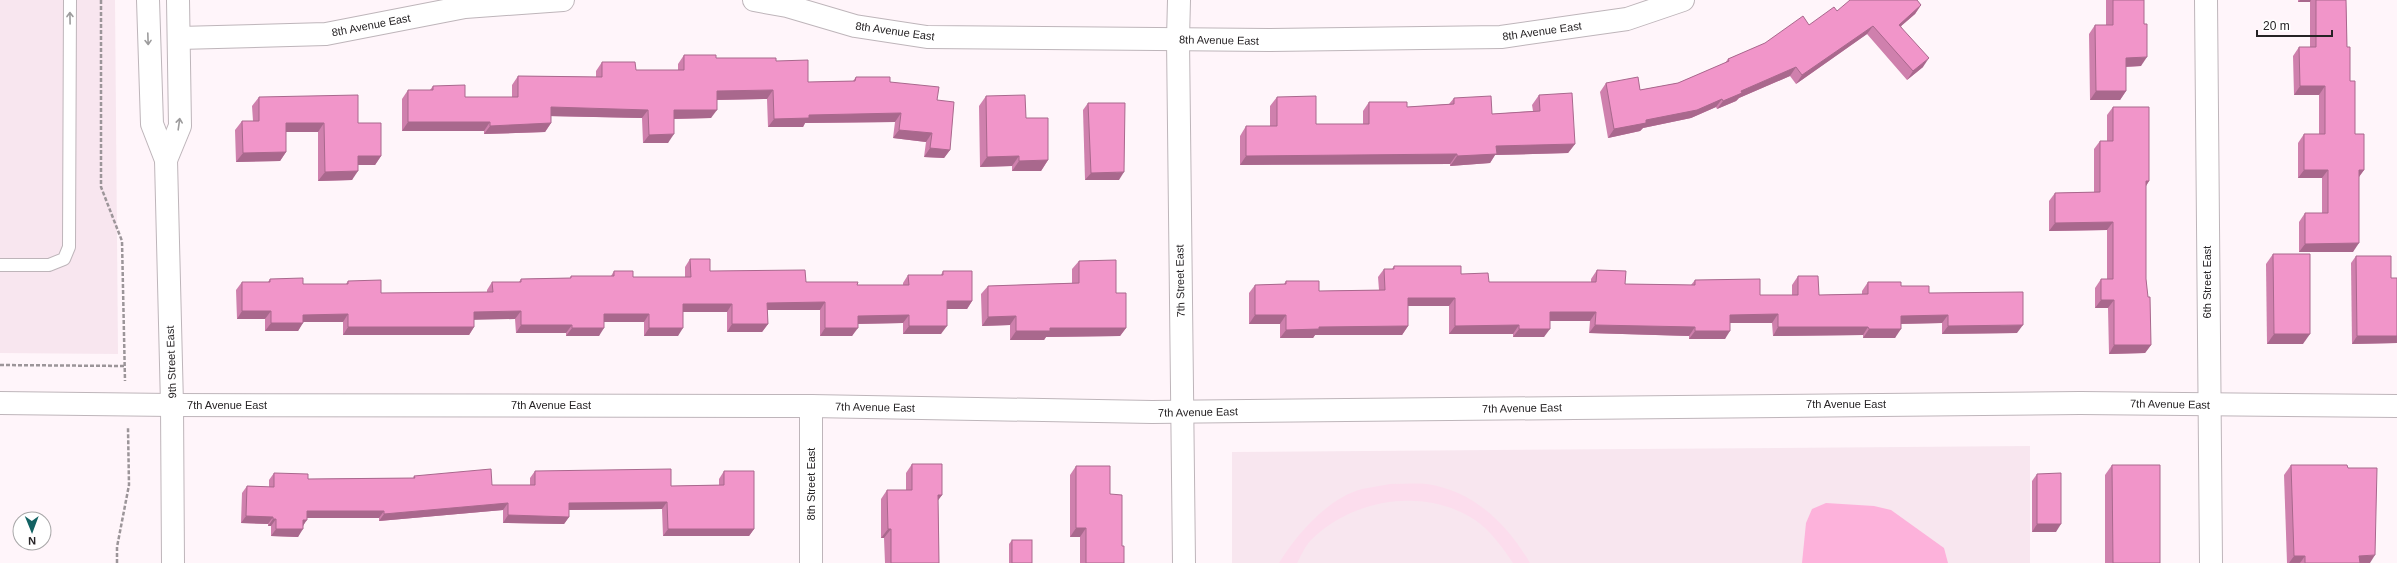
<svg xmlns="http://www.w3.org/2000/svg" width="2397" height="563" font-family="Arial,sans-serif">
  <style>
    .built { fill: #f8e6ef }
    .green { fill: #fcdded }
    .water { fill: #fdb2db }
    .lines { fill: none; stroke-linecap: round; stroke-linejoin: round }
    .lane-casing { stroke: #beb5ba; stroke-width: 14 }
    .street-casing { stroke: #beb5ba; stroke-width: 24 }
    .secondary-casing { stroke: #beb5ba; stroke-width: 24 }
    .path { stroke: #9c9599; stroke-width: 2.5; stroke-dasharray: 4 2; stroke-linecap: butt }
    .lane { stroke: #fff; stroke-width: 12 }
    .street { stroke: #fff; stroke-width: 22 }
    .secondary { stroke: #fff; stroke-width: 22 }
    .wall { fill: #cf80ad }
    .shaded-wall { fill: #a9688d }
    .building { fill: #f195c9; stroke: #a9688d }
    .oneway { stroke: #9d9c9d }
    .labels { text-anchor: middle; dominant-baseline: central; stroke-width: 3; stroke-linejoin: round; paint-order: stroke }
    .street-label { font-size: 11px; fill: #262325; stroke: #fff }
  </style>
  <rect width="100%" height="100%" fill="#fff5fa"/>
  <!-- built -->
  <g class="built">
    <path d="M0 0H115L118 354 0 353Z"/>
    <path d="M2030 446V563H1232V452Z"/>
  </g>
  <!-- green -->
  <path class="green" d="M1390 484C1402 484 1415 483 1427 484 1474 491 1507 524 1530 563H1513C1502 547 1491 531 1475 520 1425 487 1353 498 1311 540 1305 546 1301 556 1297 563H1279C1297 534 1328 498 1362 489 1371 487 1381 486 1390 484Z"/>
  <!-- water -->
  <path class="water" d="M1826 503 1874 506 1891 510 1944 548 1948 563H1802L1806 523 1812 509Z"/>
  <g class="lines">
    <defs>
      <path id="lane" d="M0 265H49L64 259 69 247 70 0"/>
      <g id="street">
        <path d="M754 0 787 6 855 26 927 37 1269 40 1501 37 1627 19 1683 0"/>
        <path d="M1179 0 1178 39 1184 563"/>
        <path d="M2206 0 2211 563"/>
        <path d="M179 38 326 34 465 7 563 0"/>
        <path d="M811 406V563"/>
      </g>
      <g id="secondary">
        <path d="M148 0 152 124 166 160 172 405 173 563"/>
        <path d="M166 160 180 126 178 0"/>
        <path d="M0 403 172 405 811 406 1152 412 2080 403 2397 406"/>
      </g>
    </defs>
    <!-- lane casing -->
    <use href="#lane" class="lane-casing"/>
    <!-- street casing -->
    <use href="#street" class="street-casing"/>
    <!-- secondary casing -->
    <use href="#secondary" class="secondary-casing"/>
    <!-- path -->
    <g class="path">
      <path d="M101 0V187L122 241 125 381"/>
      <path d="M0 365 124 366"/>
      <path d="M117 563V547L129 485 128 428"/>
    </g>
    <!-- lane -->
    <use href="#lane" class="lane"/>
    <!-- street -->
    <use href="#street" class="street"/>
    <!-- secondary -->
    <use href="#secondary" class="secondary"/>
  </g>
  <!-- wall -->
  <g class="wall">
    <path d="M2106 0H2144L2141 66 2126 67V91L2120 100H2090L2089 34 2095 25H2106Z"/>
    <path d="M2298 0H2346L2347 47 2355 134 2364 170 2359 177 2353 252H2299V222L2305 213H2322V178H2298V143L2304 134H2319V95H2294L2293 56 2299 47H2310V2H2298Z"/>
    <path d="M1918 2 1921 5 1915 14 1901 26 1923 67 1907 80 1867 34 1796 84 1790 76 1739 98 1736 101 1717 109 1716 107 1691 118 1643 128 1640 131 1608 138 1600 92 1606 83 1640 90 1678 83 1725 63 1728 59 1809 25 1837 11Z"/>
    <path d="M684 55 716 58 776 61 808 82 853 81 856 77 890 82 937 100 950 150 944 158 924 157 926 142 893 138 895 122 805 123 803 127H768L767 99 717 100 711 118 674 119 668 143H643L642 118 551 116V123L545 132 484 134V131H402V99L408 90H430L433 86 465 97H512V85L518 76 596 77V71L602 62 636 70H678V64Z"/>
    <path d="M1539 95 1575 144 1568 153 1495 155 1490 163 1450 166V164L1240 165V136L1246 126H1270V106L1277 97 1316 124H1363V111L1369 102 1407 107 1449 104 1454 98 1492 114 1533 111 1532 105Z"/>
    <path d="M986 96 1026 118 1048 160 1041 171H1012V166L980 167 979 106Z"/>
    <path d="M259 97 358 123 381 156 375 165H358L352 180 318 181V132H286V152L280 161 236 162 235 130 242 121H253L252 106Z"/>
    <path d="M1088 103 1119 180H1085L1083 110Z"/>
    <path d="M2113 107 2149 181 2146 186V279L2151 345 2145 353 2109 354 2108 308H2095V288L2101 279H2107V230L2049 231V201L2055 193 2094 192V149L2100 141H2107V115Z"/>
    <path d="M2273 254 2303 344H2267L2266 264Z"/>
    <path d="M2356 256 2391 278 2397 343 2352 344 2351 263Z"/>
    <path d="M690 259 710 271 806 282 857 285H903V283L908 275H941L943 271 972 301 967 309H947L941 334H903V323L858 324 852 336H820V310H767L768 324 762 332H727V312H683L678 336H644V322H604L599 336H566V333H516L515 319H474V327L469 335H343V322H303L298 331H265V319H237L236 290 242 282H268L270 279 303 284H346L348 281 381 293 487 292V290L492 282H519L521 279 570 278 571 276H611L614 271 633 277H685V267Z"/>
    <path d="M1079 261 1116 293 1126 328 1120 336 1046 337 1044 340H1010V325L982 326 981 294 988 286 1072 283V269Z"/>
    <path d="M1394 266 1461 274 1489 282H1591V279L1597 270 1625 284 1691 285 1695 280 1760 295H1792V285L1798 276 1819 295 1862 294V291L1868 282 1901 286 1929 293 2017 333 1942 334V323L1901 324 1895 338H1863V335L1773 336 1772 323H1730L1725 339H1689V336L1589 333 1590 321H1550L1544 337H1513V334H1449V306H1408V326L1402 335H1315L1313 338H1280V324H1249V293L1255 285 1284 284 1286 281 1319 291 1379 290 1378 277 1384 269H1392Z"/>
    <path d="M912 464 942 495 938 500 939 563H885L884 538H881V499L887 490H906V473Z"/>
    <path d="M2112 465 2160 563H2105V475Z"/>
    <path d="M2291 465 2348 468 2370 563H2287L2284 475Z"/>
    <path d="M1076 466 1110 494 1122 546 1124 563H1080V537H1070V475Z"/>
    <path d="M535 471 671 486 719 485V479L724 471 754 529 749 536H663L662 509 569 510V517L564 524 503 523V510L379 521V518H307L298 537 271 536V526H268V524L241 523 242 493 247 486 269 487V480L274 473 308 479 413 478 414 476 492 485H530V478Z"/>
    <path d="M2037 474 2056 532H2032V481Z"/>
    <path d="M1012 540 1032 563H1009V544Z"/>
  </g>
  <!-- shaded-wall -->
  <g class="shaded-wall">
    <path d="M2300 0H2311L2310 2H2298Z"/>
    <path d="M1921 5 1915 14 1893 33 1899 25Z"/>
    <path d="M1873 26 1867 34 1796 84 1802 75Z"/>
    <path d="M2147 57 2141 66 2120 67 2126 58Z"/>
    <path d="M1929 58 1923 67 1907 80 1913 71Z"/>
    <path d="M1796 67 1790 76 1739 98 1736 101 1717 109 1723 101 1741 91Z"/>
    <path d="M2300 86H2325L2319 95H2294Z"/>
    <path d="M773 90 767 99 711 100 717 91Z"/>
    <path d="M2096 91H2126L2120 100H2090Z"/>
    <path d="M1722 99 1716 107 1691 118 1643 128 1640 131 1608 138 1614 129 1646 120Z"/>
    <path d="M551 107 648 110 642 118 545 116Z"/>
    <path d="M674 110H717L711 118 668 119Z"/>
    <path d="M901 113 895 122 805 123 803 127H768L774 119 809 115Z"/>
    <path d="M408 122H490L484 131H402Z"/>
    <path d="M286 123H324L318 132H279Z"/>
    <path d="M551 123 545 132 484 134 490 126Z"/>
    <path d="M899 130 932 133 926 142 893 138Z"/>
    <path d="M674 134 668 143H643L649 135Z"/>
    <path d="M1575 144 1568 153 1495 155 1490 163 1450 166 1457 156 1496 146Z"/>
    <path d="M930 148 950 150 944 158 924 157Z"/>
    <path d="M286 152 280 161 236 162 243 153Z"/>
    <path d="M1457 154 1450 164 1240 165 1246 156Z"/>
    <path d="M358 156H381L375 165H352Z"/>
    <path d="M1019 156 1012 166 980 167 987 157Z"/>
    <path d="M1048 160 1041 171H1012L1019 161Z"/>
    <path d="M2304 170H2328L2322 178H2298Z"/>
    <path d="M2359 170H2364L2358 178Z"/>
    <path d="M358 171 352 180 318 181 325 172Z"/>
    <path d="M1124 172 1119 180H1085L1091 173Z"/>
    <path d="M2146 181H2149L2144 189Z"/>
    <path d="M2113 222 2107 230 2049 231 2055 223Z"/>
    <path d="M2359 243 2353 252H2299L2305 244Z"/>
    <path d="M1408 298H1455L1449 306H1402Z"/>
    <path d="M2101 300H2114L2108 308H2095Z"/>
    <path d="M947 301H972L967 309H941Z"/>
    <path d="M825 302 820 310H762L767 303Z"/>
    <path d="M683 304H732L727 312H677Z"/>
    <path d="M242 311H271L265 319H237Z"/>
    <path d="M521 311 515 319 469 320 474 312Z"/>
    <path d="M1550 312H1596L1590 321H1544Z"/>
    <path d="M348 314 343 322H298L303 315Z"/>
    <path d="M604 314H649L644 322H599Z"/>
    <path d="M1778 314 1772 323H1724L1730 315Z"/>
    <path d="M909 315 903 323 852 324 858 316Z"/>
    <path d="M1255 315H1286L1280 324H1249Z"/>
    <path d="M1948 315 1942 323 1895 324 1901 316Z"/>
    <path d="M1016 316 1010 325 982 326 988 317Z"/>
    <path d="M271 323H303L298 331H265Z"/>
    <path d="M732 324H768L762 332H727Z"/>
    <path d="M521 325H572L566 333H516Z"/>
    <path d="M1519 325 1513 334H1449L1455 326Z"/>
    <path d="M1595 325 1695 327 1689 336 1589 333Z"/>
    <path d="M2023 325 2017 333 1942 334 1948 326Z"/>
    <path d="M909 326H947L941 334H903Z"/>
    <path d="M1408 326 1402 335H1315L1313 338H1280L1286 330 1319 327Z"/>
    <path d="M348 327H474L469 335H343Z"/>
    <path d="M1778 327H1868L1863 335 1773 336Z"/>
    <path d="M572 328H604L599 336H566Z"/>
    <path d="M649 328H683L678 336H644Z"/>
    <path d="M825 328H858L852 336H820Z"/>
    <path d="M1050 328H1126L1120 336 1046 337 1044 340H1010L1016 331Z"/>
    <path d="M1519 329H1550L1544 337H1513Z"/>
    <path d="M1869 329H1901L1895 338H1863Z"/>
    <path d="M1695 331H1730L1725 339H1689Z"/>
    <path d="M2274 334H2310L2303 344H2267Z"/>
    <path d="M2357 336H2397V343L2352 344Z"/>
    <path d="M2114 345H2151L2145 353 2109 354Z"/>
    <path d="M938 495H942L936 503Z"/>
    <path d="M667 502 662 509 564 510 569 503Z"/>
    <path d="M508 503 503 510 379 521 384 514Z"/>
    <path d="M307 511H384L379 518H302Z"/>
    <path d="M508 515 569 517 564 524 503 523Z"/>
    <path d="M246 516 273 517 268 524 241 523Z"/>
    <path d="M273 519H276L271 526H268Z"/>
    <path d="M303 520H307L302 527Z"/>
    <path d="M2037 524H2061L2056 532H2032Z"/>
    <path d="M1076 528H1086L1080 537H1070Z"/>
    <path d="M276 529H303L298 537 271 536Z"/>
    <path d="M668 529H754L749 536H663Z"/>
    <path d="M888 529H891L884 538H881Z"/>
    <path d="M2375 555 2370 563H2354L2359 556Z"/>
    <path d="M2294 556H2305L2300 563H2289Z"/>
  </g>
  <!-- building -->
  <g class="building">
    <path d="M1850 0H1917L1921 5 1899 25 1929 58 1913 71 1873 26 1802 75 1796 67 1741 91 1742 93 1723 101 1722 99 1697 110 1646 120V123L1614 129 1606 83 1638 77 1640 90 1678 83 1729 61 1728 59 1765 43 1803 16 1809 25 1834 7 1837 11Z"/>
    <path d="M2113 0H2144V24H2147V57L2126 58V91H2096L2095 25H2113Z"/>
    <path d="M2316 0H2346L2347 47H2350V81H2355V134H2364V170H2359V243L2305 244V213H2328V170H2304V134H2325V86H2300L2299 47H2316Z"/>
    <path d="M684 55H716V58H776V61L808 60V82L855 81 856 77H890V82L939 87 937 100 954 102 950 150 930 148 932 133 899 130 901 113 809 115V118L774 119 773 90 717 91V110H674V134L649 135 648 110 551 107V123L490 126V122H408V90H433V86L465 85V97H518V76L602 77V62H635L636 70H684Z"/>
    <path d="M1572 93 1575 144 1496 146 1497 154 1457 156V154L1246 156V126H1277V97L1316 96V124H1369V102H1407V107L1454 104V98L1491 96 1492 114 1540 111 1539 95Z"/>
    <path d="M358 95V123H381V156H358V171L325 172 324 123H286V152L243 153 242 121H259V97Z"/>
    <path d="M1025 95 1026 118H1048V160L1019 161V156L987 157 986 96Z"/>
    <path d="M1088 103H1125L1124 172 1091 173Z"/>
    <path d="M2113 107H2149V181H2146V279L2148 297H2150L2151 345H2114V300H2101V279H2113V222L2055 223V193L2100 192V141H2113Z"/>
    <path d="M2273 254H2310V334H2274Z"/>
    <path d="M2356 256H2391V278H2397V336H2357Z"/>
    <path d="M690 259H710V271L805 270 806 282H858L857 285H909L908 275H943V271H972V301H947V326H909V315L858 316V328H825V302L767 303 768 324H732V304H683V328H649V314H604V328H572V325H521V311L474 312V327H348V314L303 315V323H271V311H242V282H270V279L303 278V284H348V281L381 280V293L493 292 492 282H521V279L571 278V276H614V271H633V277H691Z"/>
    <path d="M1116 260V293H1126V328H1050V331H1016V316L988 317V286L1079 283V261Z"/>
    <path d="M1394 266H1461V274L1488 273 1489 282H1596L1597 270 1626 271 1625 284 1695 285V280L1760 279V295H1798V276H1818L1819 295 1868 294V282H1901V286H1929V293L2023 292V325L1948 326V315L1901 316V329H1869L1868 327H1778V314L1730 315V331H1695V327L1595 325 1596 312H1550V329H1519V325L1455 326V298H1408V326L1319 327V329L1286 330V315H1255V285L1286 284V281H1319V291L1385 290 1384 269H1394Z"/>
    <path d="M912 464H942V495H938L939 563H891V529H888L887 490H912Z"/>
    <path d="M2112 465H2160V563H2113Z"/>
    <path d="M2291 465H2347L2348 468H2377L2375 555 2359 556 2360 563H2305V556H2294Z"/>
    <path d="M1076 466H1110V494L1122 495V546H1124V563H1086V528H1076Z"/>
    <path d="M491 469 492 485H535V471L671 469V486L724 485V471H754V529H668L667 502 569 503V517L508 515V503L384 514V511H307V520H303V529H276V519H273V517L246 516 247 486 274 487V473L308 474V479L415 478 414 476Z"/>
    <path d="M2061 473V524H2037V474Z"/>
    <rect x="1012" y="540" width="20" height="23"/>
  </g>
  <!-- one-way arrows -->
  <defs><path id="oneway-shaft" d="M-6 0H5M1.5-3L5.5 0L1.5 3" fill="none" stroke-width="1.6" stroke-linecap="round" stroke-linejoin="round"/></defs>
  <g class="oneway">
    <use href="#oneway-shaft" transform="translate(70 18) rotate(-91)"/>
    <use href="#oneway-shaft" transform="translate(148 39) rotate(88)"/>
    <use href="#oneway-shaft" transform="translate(179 124) rotate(-82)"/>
  </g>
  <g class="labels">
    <!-- street labels -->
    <g class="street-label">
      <text transform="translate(371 25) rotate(-11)">8th Avenue East</text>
      <text transform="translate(895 31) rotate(8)">8th Avenue East</text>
      <text transform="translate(1542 31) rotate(-8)">8th Avenue East</text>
      <text transform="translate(1219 40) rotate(1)">8th Avenue East</text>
      <text transform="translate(1180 281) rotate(-91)">7th Street East</text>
      <text transform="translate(2207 282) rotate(-90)">6th Street East</text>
      <text transform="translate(171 362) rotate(-92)">9th Street East</text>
      <text x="1846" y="404">7th Avenue East</text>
      <text transform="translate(2170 404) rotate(1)">7th Avenue East</text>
      <text x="227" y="405">7th Avenue East</text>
      <text x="551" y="405">7th Avenue East</text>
      <text transform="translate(875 407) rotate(1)">7th Avenue East</text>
      <text transform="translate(1522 408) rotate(-1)">7th Avenue East</text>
      <text transform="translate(1198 412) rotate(-1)">7th Avenue East</text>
      <text transform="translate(811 484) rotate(-90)">8th Street East</text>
    </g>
  </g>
  <!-- north arrow -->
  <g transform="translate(32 531) rotate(179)"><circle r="19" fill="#ffffff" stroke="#a8a7a8"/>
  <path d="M0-3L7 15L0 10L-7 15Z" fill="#126263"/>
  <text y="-6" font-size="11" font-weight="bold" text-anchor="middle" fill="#262325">N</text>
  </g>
  <!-- scale -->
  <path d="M2257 30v6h75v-6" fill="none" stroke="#262325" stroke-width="2"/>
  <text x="2263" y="30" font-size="12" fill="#262325" stroke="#ffffff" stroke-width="3" paint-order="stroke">20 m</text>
</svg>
